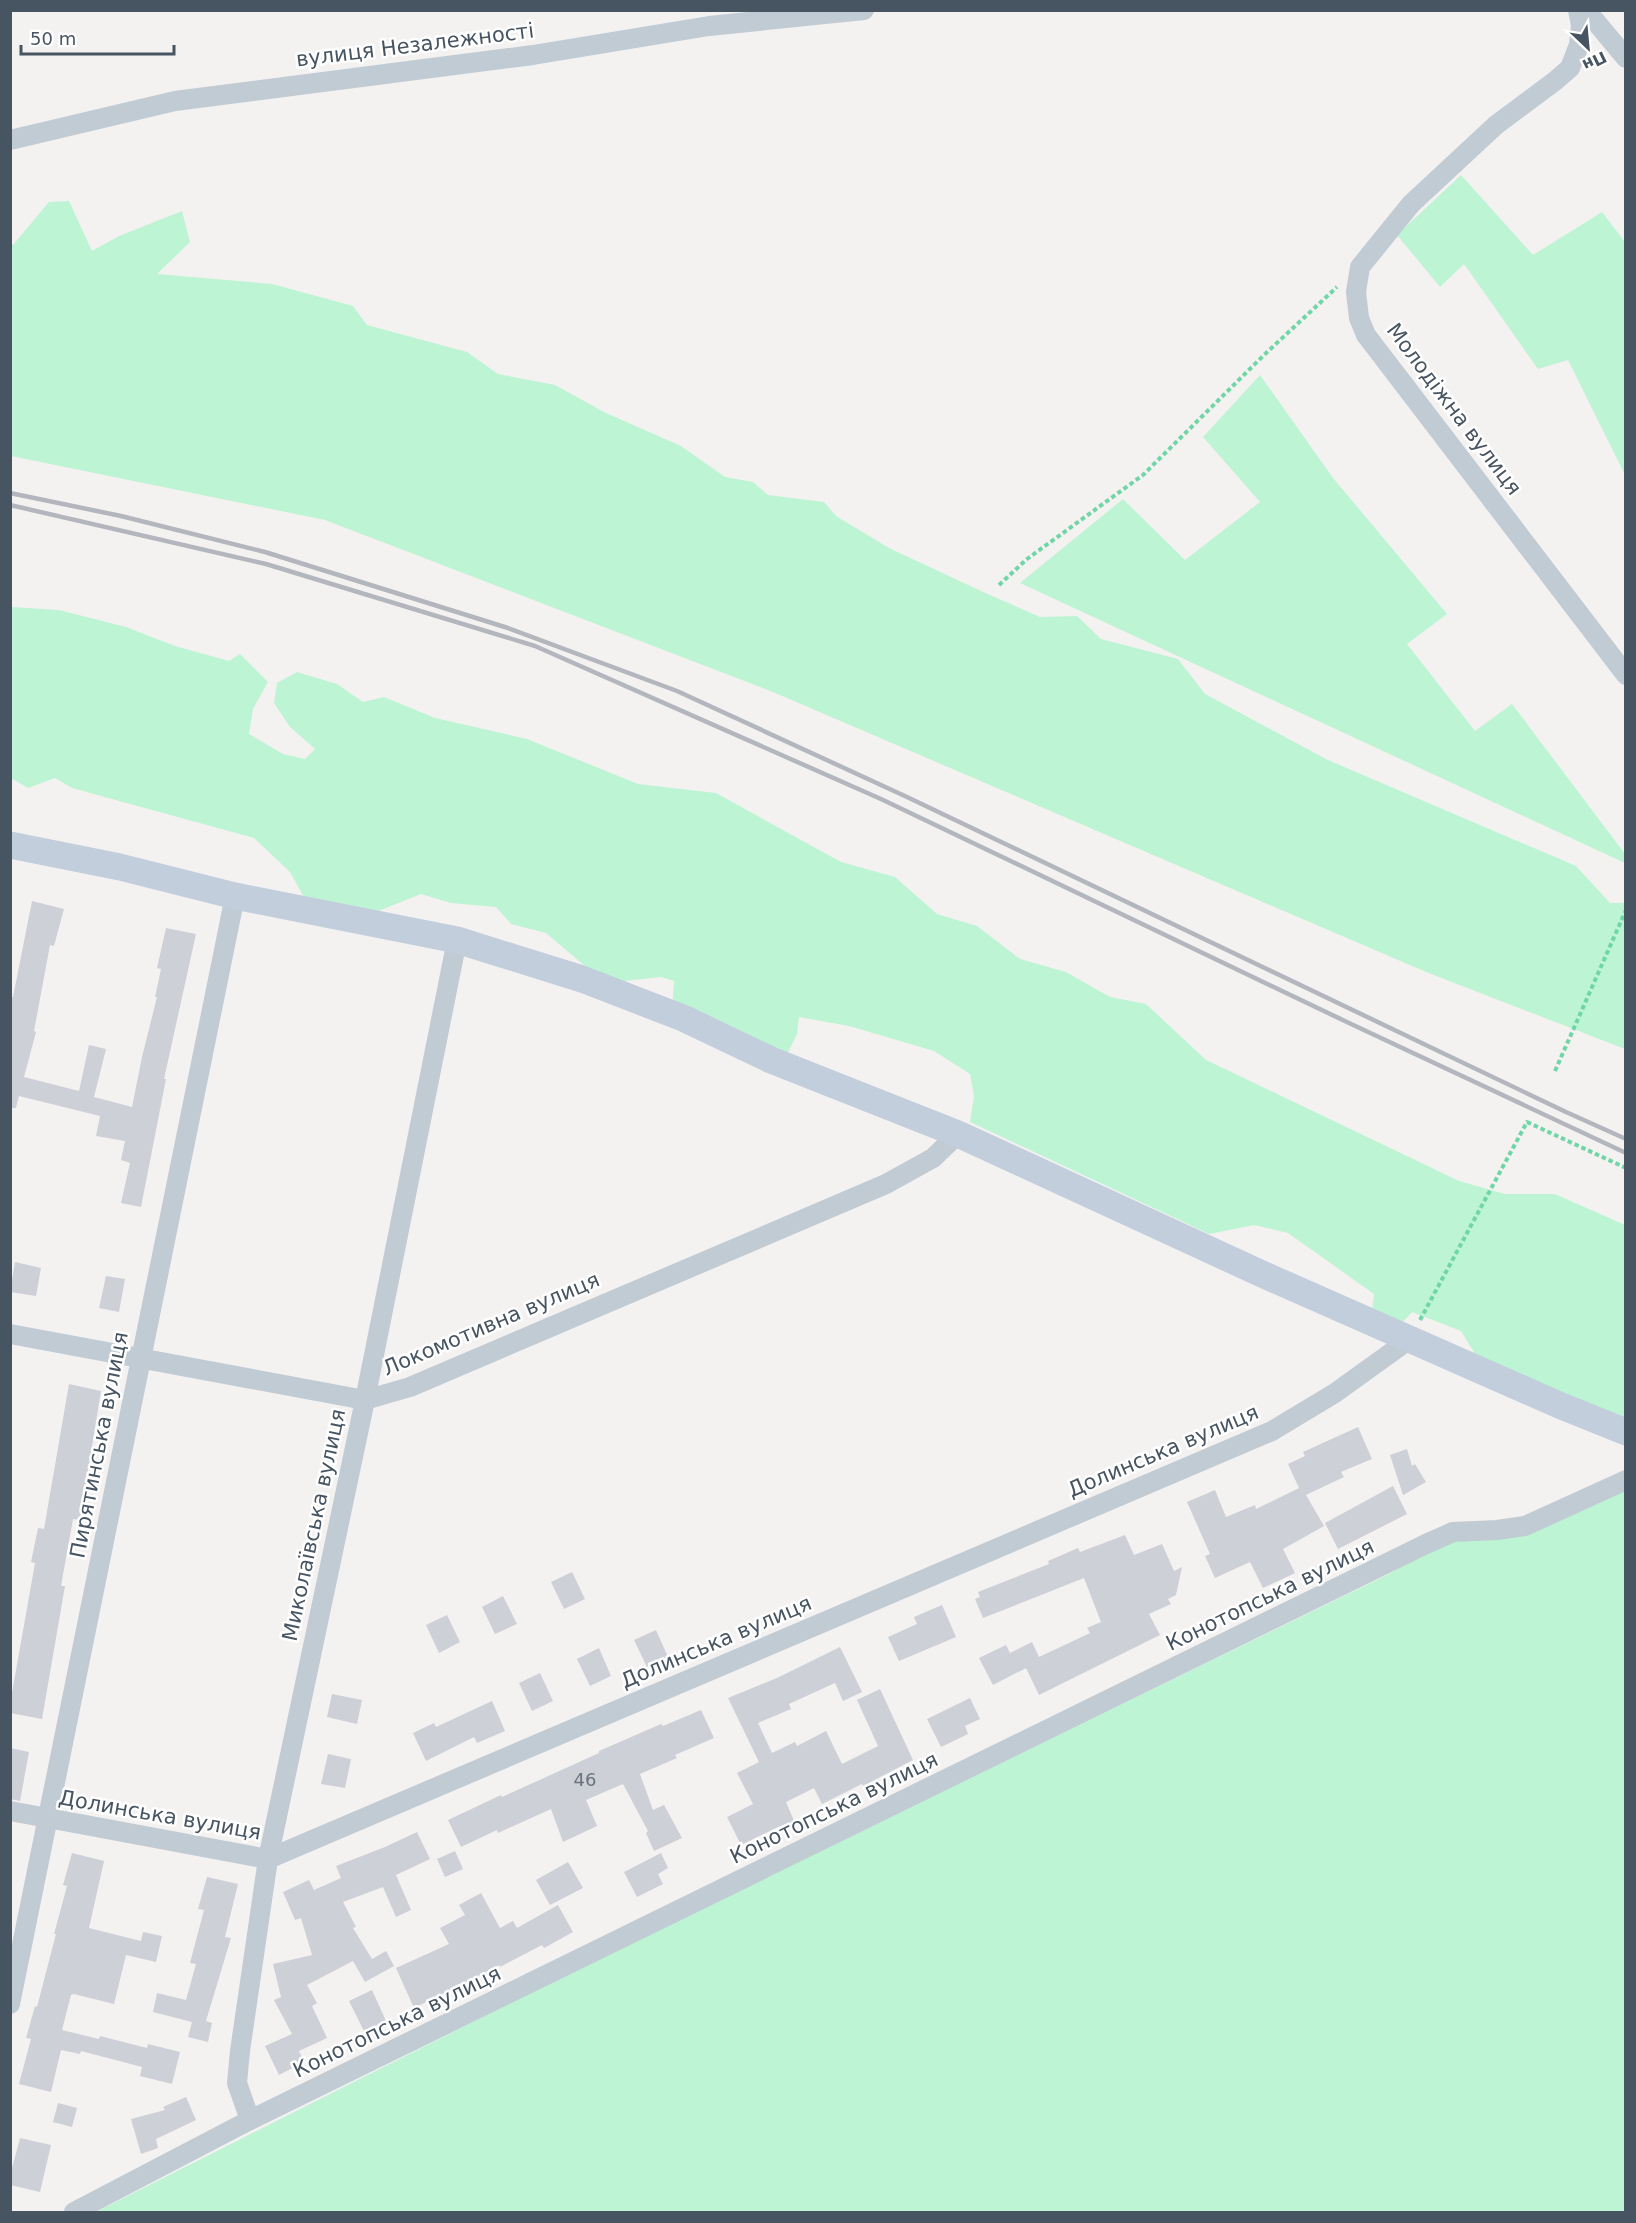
<svg xmlns="http://www.w3.org/2000/svg" width="1636" height="2223" font-family="'DejaVu Sans',sans-serif">
  <style>
    .green { fill: #bdf4d4 }
    .building { fill: #cdd0d6 }
    .lines { fill: none; stroke-linecap: round; stroke-linejoin: round }
    .path { stroke: #70d6a7; stroke-width: 4; stroke-dasharray: 4.5 3; stroke-linecap: butt }
    .street { stroke: #c1cbd4; stroke-width: 20 }
    .secondary { stroke: #c2cedc; stroke-width: 27 }
    .rail { stroke: #b3b6bc; stroke-width: 4.5 }
    .labels { text-anchor: middle; dominant-baseline: central; stroke-width: 5; stroke-linejoin: round; paint-order: stroke }
    .number-label { font-size: 18px; fill: #68737e }
    .street-label { font-size: 21px; fill: #475461; stroke: #fff }
  </style>
  <rect width="100%" height="100%" fill="#f4f1f1"/>
  <!-- green -->
  <g class="green">
    <path d="M1461 175 1533 255 1602 212 1625 242V475L1568 360 1538 369 1464 264 1440 287 1397 235Z"/>
    <path d="M69 201 92 251 119 236 182 211 190 242 157 274 272 284 353 306 367 325 467 352 498 374 555 385 606 413 681 446 725 477 753 482 768 495 824 502 836 516 889 548 981 591 1040 617 1077 616 1101 639 1178 659 1205 694 1328 760 1576 866 1610 903H1625V1049L1426 972 773 692 325 520 11 456V244L13 245 49 202Z"/>
    <path d="M1260 375 1333 478 1447 614 1407 644 1475 731 1512 704 1625 854V863L1020 583 1123 499 1185 560 1260 502 1203 437Z"/>
    <path d="M11 607 59 610 126 627 175 646 229 661 240 654 268 682 253 709 249 734 283 754 305 759 315 749 290 727 274 703 277 683 297 672 337 684 363 702 384 697 435 718 527 739 638 784 716 793 841 862 895 877 937 914 977 926 1020 959 1066 972 1110 997 1146 1004 1206 1060 1459 1181 1505 1194H1555L1625 1225V1424L1480 1362 1461 1331 1412 1312 1401 1324 1372 1310 1374 1294 1288 1233 1254 1225 1209 1234 970 1122 974 1096 970 1074 934 1051 849 1026 799 1017 797 1034 786 1057 672 1010 674 981 661 977 605 983 546 933 511 924 496 907 451 903 421 894 376 912 306 901 290 872 254 838 72 788 55 778 28 788 11 778Z"/>
    <path d="M1625 1489V2212H96L560 1978 1387 1575 1448 1541Z"/>
  </g>
  <!-- building -->
  <g class="building">
    <path d="M32 901 64 909 54 946 50 945 34 1031 36 1032 24 1077 79 1091 89 1045 106 1049 94 1097 132 1107 142 1057 157 997H155L161 969 157 968 166 928 196 934 164 1079H166L141 1207 121 1203 130 1163 121 1160 125 1141 96 1136 100 1116 19 1096 16 1108H10V997H13Z"/>
    <path d="M15 1262 41 1268 36 1296 10 1292Z"/>
    <path d="M106 1276 125 1279 119 1312 99 1308Z"/>
    <path d="M69 1384 101 1391 80 1520 73 1519 61 1586H65L42 1719 10 1713V1704L35 1563 31 1562 38 1528 44 1529Z"/>
    <path d="M1358 1427 1372 1459 1341 1472 1344 1477 1306 1495 1324 1526 1283 1549 1295 1573 1263 1588 1250 1562 1215 1578 1205 1556 1210 1554 1187 1502 1215 1490 1226 1517 1255 1505 1256 1509 1299 1488 1288 1464 1305 1456 1303 1452Z"/>
    <path d="M1407 1449 1412 1466 1415 1464 1426 1482 1403 1495 1390 1455Z"/>
    <path d="M1393 1486 1407 1514 1338 1549 1325 1523Z"/>
    <path d="M1125 1535 1134 1555 1162 1544 1174 1571 1182 1567 1176 1595 1168 1599 1171 1604 1149 1614 1160 1635 1039 1695 1026 1668 993 1685 979 1658 1006 1645 1010 1653 1032 1642 1039 1657 1090 1633 1087 1628 1101 1622 1084 1578 983 1618 975 1599 980 1597 978 1592 1049 1564 1048 1561 1078 1548 1080 1552Z"/>
    <path d="M572 1572 585 1599 564 1609 551 1582Z"/>
    <path d="M503 1596 517 1624 495 1634 482 1607Z"/>
    <path d="M942 1605 956 1637 899 1661 888 1637 917 1624 914 1617Z"/>
    <path d="M447 1615 460 1642 439 1653 426 1625Z"/>
    <path d="M656 1630 668 1657 647 1667 634 1640Z"/>
    <path d="M840 1647 862 1692 843 1701 835 1683 789 1704 791 1709 758 1723 772 1753 795 1742 797 1746 826 1731 842 1764 878 1746 857 1700 880 1689 913 1760 863 1786 862 1784 822 1804 814 1788 786 1802 795 1823 781 1830 780 1826 741 1845 727 1817 753 1804 737 1773 759 1762 728 1698 777 1678Z"/>
    <path d="M599 1648 611 1676 590 1686 577 1659Z"/>
    <path d="M540 1673 553 1701 532 1711 519 1683Z"/>
    <path d="M332 1694 362 1700 357 1724 327 1717Z"/>
    <path d="M970 1698 980 1719 965 1726 968 1734 941 1747 927 1719Z"/>
    <path d="M492 1701 505 1731 477 1743 474 1737 426 1761 413 1733 434 1723 436 1727Z"/>
    <path d="M701 1710 714 1738 675 1755 677 1758 640 1774 653 1810 664 1805 682 1838 654 1851 646 1833 648 1831 623 1784 586 1800 597 1826 563 1842 551 1809 498 1833 497 1830 461 1847 448 1820 501 1795 502 1797 599 1753V1751L661 1724 663 1726Z"/>
    <path d="M10 1748 29 1752 20 1801 10 1799Z"/>
    <path d="M328 1754 351 1759 345 1788 321 1784Z"/>
    <path d="M417 1832 430 1859 396 1875 411 1910 396 1917 383 1887 343 1902 356 1927 353 1928 372 1959 386 1951 394 1966 365 1982 353 1961 307 1985 317 2003 312 2006 327 2038 299 2051 304 2062 279 2075 265 2046 292 2034 274 2000 281 1997 273 1964 312 1955 301 1918 295 1920 283 1892 309 1880 314 1890 341 1878 336 1866 385 1847Z"/>
    <path d="M455 1851 463 1869 445 1877 437 1859Z"/>
    <path d="M72 1853 104 1861 89 1928 141 1941 143 1932 162 1936 156 1962 126 1955 114 2004 74 1994 71 1995 62 2030 99 2039 100 2036 147 2048 148 2044 180 2052 172 2084 140 2076 142 2067 81 2051 80 2054 61 2050 51 2092 19 2084 31 2039 26 2038 35 2006 37 2007 56 1934H54L67 1886 63 1885Z"/>
    <path d="M661 1853 668 1868 658 1874 663 1884 637 1897 624 1872Z"/>
    <path d="M568 1862 583 1888 550 1905 536 1880Z"/>
    <path d="M207 1877 238 1884 225 1937 231 1938 206 2021 212 2023 208 2042 188 2037 192 2022 153 2012 157 1993 186 2000 196 1964 190 1963 204 1910 198 1909Z"/>
    <path d="M481 1893 500 1928 513 1921 517 1928 558 1905 573 1932 544 1948 542 1945 500 1967V1965L414 2008 396 1968 449 1944 440 1928 465 1915 459 1905Z"/>
    <path d="M372 1990 386 2021 364 2031 349 2001Z"/>
    <path d="M186 2097 196 2120 156 2139 158 2148 141 2154 131 2119 165 2110 163 2107Z"/>
    <path d="M58 2103 77 2108 72 2127 53 2122Z"/>
    <path d="M20 2138 51 2145 40 2192 10 2185V2176Z"/>
  </g>
  <g class="lines">
    <!-- path -->
    <g class="path">
      <path d="M999 585 1027 559 1143 475 1264 355 1337 287"/>
      <path d="M1555 1071 1626 910"/>
      <path d="M1420 1320 1527 1122 1626 1168"/>
    </g>
    <!-- street -->
    <g class="street">
      <path d="M1578 10 1581 25 1579 45 1570 68 1555 81 1496 125 1411 204 1360 267 1356 292 1359 318 1366 335 1626 675"/>
      <path d="M1586 10 1626 58"/>
      <path d="M10 140 175 101 533 55 709 26 864 10"/>
      <path d="M10 1334 365 1400 410 1387 886 1184 933 1158 958 1134"/>
      <path d="M10 1811 268 1859 1272 1431 1335 1393 1410 1339"/>
      <path d="M10 2004 235 896"/>
      <path d="M250 2120 237 2083 240 2051 268 1859 365 1400 457 940"/>
      <path d="M74 2212 250 2120 1426 1544 1453 1532 1497 1530 1525 1526 1626 1480"/>
    </g>
    <!-- secondary -->
    <path class="secondary" d="M10 845 120 867 235 896 457 940 582 979 683 1018 771 1060 958 1134 1262 1274 1559 1405 1626 1432"/>
    <!-- rail -->
    <g class="rail">
      <path d="M10 493 121 516 265 552 508 628 677 691 907 797 1566 1112 1626 1139"/>
      <path d="M10 505 266 564 535 646 881 799 1349 1023 1626 1153"/>
    </g>
  </g>
  <g class="labels">
    <!-- number labels -->
    <g class="number-label">
      <text x="585" y="1779">46</text>
    </g>
    <!-- street labels -->
    <g class="street-label">
      <text transform="translate(415 45) rotate(-7)">вулиця Незалежності</text>
      <text transform="translate(1454 409) rotate(53)">Молодіжна вулиця</text>
      <text transform="translate(491 1324) rotate(-23)">Локомотивна вулиця</text>
      <text transform="translate(99 1445) rotate(-79)">Пирятинська вулиця</text>
      <text transform="translate(1163 1451) rotate(-23)">Долинська вулиця</text>
      <text transform="translate(314 1525) rotate(-78)">Миколаївська вулиця</text>
      <text transform="translate(1270 1595) rotate(-26)">Конотопська вулиця</text>
      <text transform="translate(716 1642) rotate(-23)">Долинська вулиця</text>
      <text transform="translate(834 1808) rotate(-26)">Конотопська вулиця</text>
      <text transform="translate(160 1815) rotate(10)">Долинська вулиця</text>
      <text transform="translate(397 2022) rotate(-26)">Конотопська вулиця</text>
    </g>
  </g>
  <!-- border -->
  <rect width="1636" height="2223" fill="none" stroke="#475461" stroke-width="24"/>
  <!-- north arrow -->
  <g transform="translate(1588 48) rotate(154)" stroke="#ffffff" stroke-width="4.5" paint-order="stroke">
  <path d="M0-4.5L10 22L0 15L-10 22Z" fill="#475461"/>
  <text y="-9" font-size="16" font-weight="bold" text-anchor="middle" fill="#475461">Пн</text>
  </g>
  <!-- scale -->
  <path d="M21 45v9h153v-9" fill="none" stroke="#475461" stroke-width="3"/>
  <text x="30" y="45" font-size="18" fill="#475461" stroke="#ffffff" stroke-width="4.5" paint-order="stroke">50 m</text>
</svg>
